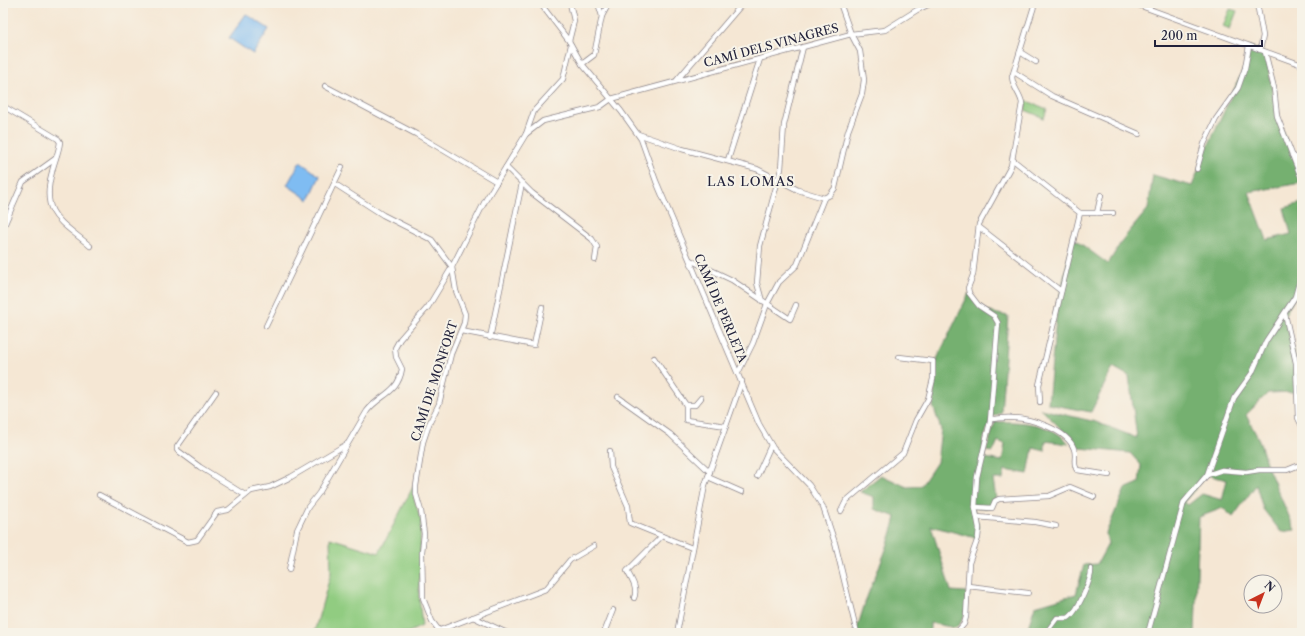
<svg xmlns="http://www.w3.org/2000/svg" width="1305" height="636" font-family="'Libre Caslon Text',serif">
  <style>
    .green { fill: #91cc81; stroke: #5a775e }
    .forest { fill: #74b06f; stroke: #4b6955; fill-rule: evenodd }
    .water { fill: #7fbcf2; stroke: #506f96 }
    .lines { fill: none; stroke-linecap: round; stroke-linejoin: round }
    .minor-casing { stroke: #8c8488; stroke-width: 6 }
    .minor { stroke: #fff; stroke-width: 4.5 }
    .labels { text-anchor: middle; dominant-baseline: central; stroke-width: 4; stroke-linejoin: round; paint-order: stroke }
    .street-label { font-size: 12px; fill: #22223b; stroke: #f7f3e8 }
    .neighbourhood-label { font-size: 13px; letter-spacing: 1px; fill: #22223b; stroke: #f7f3e8 }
  </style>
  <rect width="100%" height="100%" fill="#f7f3e8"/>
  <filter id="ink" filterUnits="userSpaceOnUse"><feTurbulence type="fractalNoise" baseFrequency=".025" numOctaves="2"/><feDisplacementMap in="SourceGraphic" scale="8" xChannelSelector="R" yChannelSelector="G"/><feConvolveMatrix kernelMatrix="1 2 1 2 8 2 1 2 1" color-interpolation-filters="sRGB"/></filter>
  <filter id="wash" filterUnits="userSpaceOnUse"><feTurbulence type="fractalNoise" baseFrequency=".012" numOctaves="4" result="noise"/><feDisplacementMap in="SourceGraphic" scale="16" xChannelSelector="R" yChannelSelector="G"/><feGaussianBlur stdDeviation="0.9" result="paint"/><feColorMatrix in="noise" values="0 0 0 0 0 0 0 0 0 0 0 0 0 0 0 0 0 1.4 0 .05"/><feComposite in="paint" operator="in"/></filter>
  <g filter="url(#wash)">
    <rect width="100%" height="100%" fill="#f5e7d4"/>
    <!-- green -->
    <g class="green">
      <path d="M1230 9 1237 11 1230 29 1223 26Z"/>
      <path d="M1027 101 1047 109 1044 118 1025 110Z"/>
      <path d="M414 485V498L421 521 419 596 422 626 407 633H314L331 573 330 538 379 553Z"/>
    </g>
    <!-- forest -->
    <g class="forest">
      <path d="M1249 46 1266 54 1277 116 1302 180V183L1249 192 1267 240 1291 234 1284 208 1302 203V272L1295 297 1284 316 1295 356 1294 392 1268 393 1246 415 1259 440 1267 466 1295 530 1281 532 1263 509 1256 485 1233 517 1223 508 1199 517 1195 633H1026L1035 606 1076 594 1084 565 1097 564 1108 544 1106 533 1125 489 1139 483 1141 465 1130 453 1080 448 1041 409 1096 422 1137 438 1129 376 1113 367 1091 412 1048 404 1057 308 1073 238 1108 264 1123 239 1148 209 1153 175 1192 186 1209 144 1244 68ZM1207 475 1227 480 1222 500 1202 494 1188 505 1184 502Z"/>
      <path d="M969 293C980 311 988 312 1008 316L1001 413 991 417 983 442 985 458 1002 461 1005 444 998 441 993 452 986 451 995 422C1018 421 1054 423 1069 444L1045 441V451L1033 448 1028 474 1005 470 1003 479H993L996 499H994L991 508 973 507 979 528 976 538 931 526 951 591 966 592C966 607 967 618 956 628L930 623V633H855C861 619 864 603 870 589 880 565 890 542 896 517L874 509V497L860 492 881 475 907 487 921 486 937 462 941 429 933 406 937 359Z"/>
    </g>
    <!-- water -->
    <g class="water">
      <path d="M246 14 269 29 253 54 229 38Z"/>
      <path d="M300 162 320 176 309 200 287 185Z"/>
    </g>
  </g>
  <g filter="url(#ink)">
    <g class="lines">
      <defs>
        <g id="minor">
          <path d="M540 3 569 41 582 64 621 111 641 139 656 181 759 424 773 448 809 485 823 507 835 543 857 633"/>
          <path d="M1133 3 1302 65"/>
          <path d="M1257 3 1263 36 1260 50"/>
          <path d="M602 16 609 3"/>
          <path d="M569 41 574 21 570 3"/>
          <path d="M1020 52 1036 62"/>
          <path d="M1265 52 1274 88 1277 116 1302 180"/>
          <path d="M582 64 594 55 602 16 598 3"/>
          <path d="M1014 72 1052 96 1139 134"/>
          <path d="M677 80 743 3"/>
          <path d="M325 86 416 134 497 182"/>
          <path d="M3 106 58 139 60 142C59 152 54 162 52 172 40 215 61 221 90 246"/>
          <path d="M526 134 543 121 600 107 611 99 851 34 885 30 917 10 932 3"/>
          <path d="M638 134 682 149 757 169 798 190 824 198"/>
          <path d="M1292 155 1302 162"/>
          <path d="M728 160 760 59"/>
          <path d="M1013 160 1080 213 1039 385 1040 402"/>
          <path d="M506 167 532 193 592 239 597 247 595 260"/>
          <path d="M1197 169 1204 144 1216 119 1238 88 1245 68 1249 46"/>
          <path d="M1080 213H1113"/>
          <path d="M1097 213 1101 195"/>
          <path d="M979 227 1061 291"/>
          <path d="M3 228 23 182 55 159"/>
          <path d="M690 260 732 280 790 319 796 305"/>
          <path d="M762 301 757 283 760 246 781 169 784 125 803 47"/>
          <path d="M1285 314 1296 363 1298 418 1302 426"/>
          <path d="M266 326 342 167"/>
          <path d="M461 331 534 345 542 307"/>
          <path d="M490 338 522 183"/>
          <path d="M654 358 686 405"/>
          <path d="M738 373 753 343 767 304 779 282 797 265 824 198 830 195 835 188 848 131 862 94 864 80 860 51 851 34 840 3"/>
          <path d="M216 392 177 447V450L200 467 245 495"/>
          <path d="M618 397 670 434 710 472"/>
          <path d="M701 398 695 405H686V420L726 426"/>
          <path d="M991 419C998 419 1005 417 1013 418 1030 418 1068 430 1074 449 1077 456 1072 463 1077 470L1109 475"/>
          <path d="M610 451 611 467 628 506 630 523 662 536"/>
          <path d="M1207 475 1222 470 1246 472 1259 470H1287L1302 464"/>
          <path d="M757 476 771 445"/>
          <path d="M708 477 742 492"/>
          <path d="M99 495 188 542 197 540 217 512 228 510 251 491 270 487 291 477 347 444"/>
          <path d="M975 507 992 508 995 501 999 499 1049 496 1070 487 1094 497"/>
          <path d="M841 511 846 501 903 453 916 420 928 399 933 379V361L899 357"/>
          <path d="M977 517 1035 522 1056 526"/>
          <path d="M289 570 297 530 308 507 319 493 367 411C380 394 398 394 402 369L396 357 395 348 400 339 428 307 452 267 432 240 383 215 335 184"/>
          <path d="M968 586 1028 593"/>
          <path d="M634 598C638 589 632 580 627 571L662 536 692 548"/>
          <path d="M473 617 507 633"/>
          <path d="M440 630 546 589 570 560 594 546"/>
          <path d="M441 633 432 621 423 598 422 552 424 534 421 511 416 494V486L423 442 429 424 439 404 451 354 464 323 465 314 456 291 452 267 485 201 526 134 534 111 563 79 571 45"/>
          <path d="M604 633 613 610"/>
          <path d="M677 633 705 485 742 381"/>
          <path d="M956 633 964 624 966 617 969 563 978 538 979 528 975 507 977 477 990 422 998 323 994 316 979 306 969 293 968 288 973 275 979 224 1011 166 1022 103C1020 93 1013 88 1012 77L1035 3"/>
          <path d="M1046 633 1057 618H1068C1077 613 1092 579 1091 569"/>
          <path d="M1148 633 1184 502 1207 475 1234 398 1252 373 1266 341 1295 297 1302 272"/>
        </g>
      </defs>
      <!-- minor casing -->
      <use href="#minor" class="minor-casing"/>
      <!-- minor -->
      <use href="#minor" class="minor"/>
    </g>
  </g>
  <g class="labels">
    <!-- street labels -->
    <g class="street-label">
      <text transform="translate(771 45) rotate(-15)">CAMÍ DELS VINAGRES</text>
      <text transform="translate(721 308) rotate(67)">CAMÍ DE PERLETA</text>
      <text transform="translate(434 381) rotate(-72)">CAMÍ DE MONFORT</text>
    </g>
    <!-- neighbourhood labels -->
    <g class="neighbourhood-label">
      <text x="751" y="181">LAS LOMAS</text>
    </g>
  </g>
  <!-- margin -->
  <rect width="1305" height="636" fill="none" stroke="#f7f3e8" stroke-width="16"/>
  <!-- north arrow -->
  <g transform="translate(1263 594) rotate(42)"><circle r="19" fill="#f7f3e8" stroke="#a29fa3"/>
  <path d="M0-3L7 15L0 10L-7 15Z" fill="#c8321e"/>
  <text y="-6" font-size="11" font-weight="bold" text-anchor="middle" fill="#22223b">N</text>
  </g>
  <!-- scale -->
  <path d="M1155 40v6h107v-6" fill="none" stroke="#22223b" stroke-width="2"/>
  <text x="1161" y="40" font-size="12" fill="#22223b" stroke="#f7f3e8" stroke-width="3" paint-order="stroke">200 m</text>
</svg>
